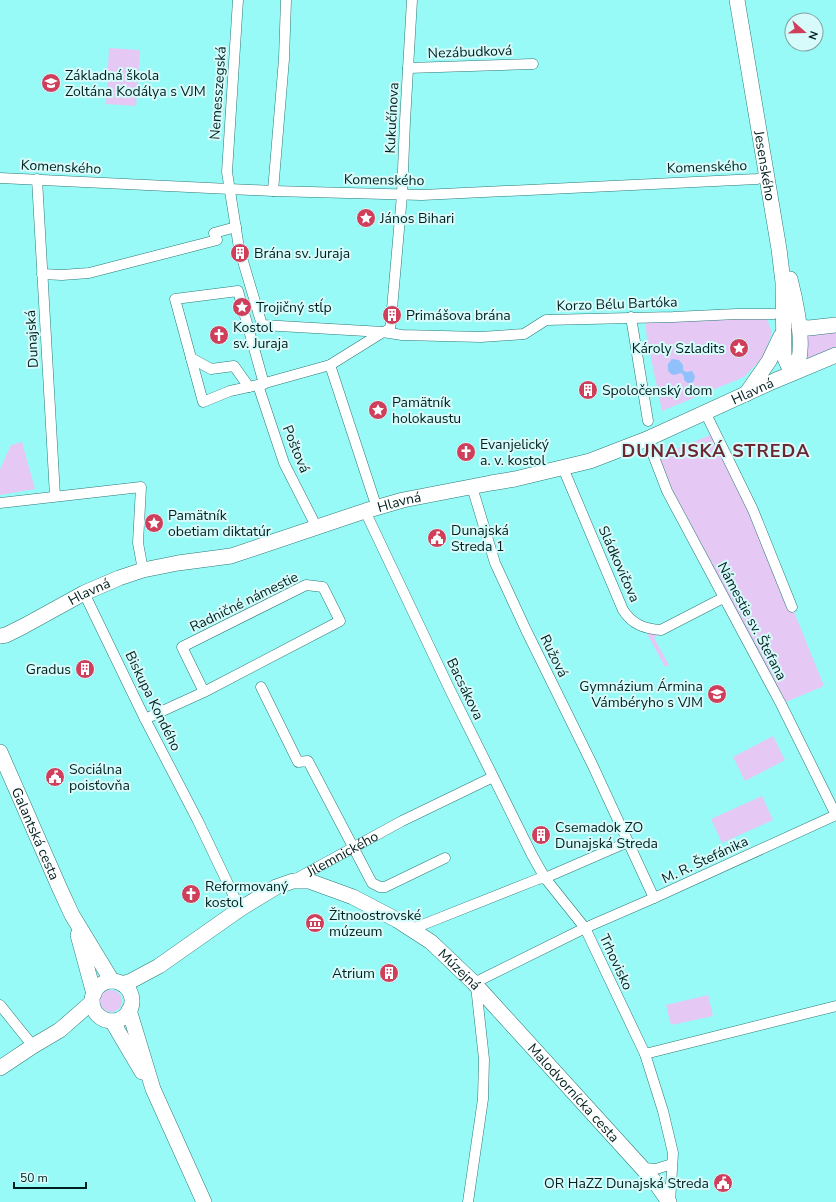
<svg xmlns="http://www.w3.org/2000/svg" width="836" height="1202" font-family="'Nunito Sans',sans-serif">
  <style>
    .green { fill: #e6c8f5 }
    .water { fill: #91c1fb }
    .lines { fill: none; stroke-linecap: round; stroke-linejoin: round }
    .street-casing { stroke: #2c7977; stroke-width: 11 }
    .secondary-casing { stroke: #2c7977; stroke-width: 16 }
    .street { stroke: #fff; stroke-width: 10 }
    .secondary { stroke: #fff; stroke-width: 15 }
    .labels { text-anchor: middle; dominant-baseline: central; stroke-width: 4; stroke-linejoin: round; paint-order: stroke }
    .street-label { font-size: 14px; fill: #00201f; stroke: #d7fbfa }
    .poi-label { font-size: 14px; fill: #00201f; stroke: #d7fbfa; text-anchor: start }
    .district-label { font-size: 18px; font-weight: bold; letter-spacing: 1px; fill: #6c2631; stroke: #d7fbfa }
  </style>
  <rect width="100%" height="100%" fill="#98faf7"/>
  <!-- green -->
  <g class="green">
    <path d="M109 48 140 50 136 106 106 104Z"/>
    <path d="M766 317 772 332 764 356 744 377 662 411 647 339 645 318Z"/>
    <path d="M836 329V348L808 358 806 334Z"/>
    <path d="M715 433 753 510 824 686 781 704 654 458Z"/>
    <path d="M22 442 35 489 0 495V469L11 445Z"/>
    <path d="M645 630 665 631 654 638 669 665 665 667Z"/>
    <path d="M773 736 785 760 745 781 733 757Z"/>
    <path d="M762 796 773 820 722 843 711 819Z"/>
    <circle cx="111" cy="1001" r="11"/>
    <path d="M708 995 713 1016 671 1025 666 1005Z"/>
  </g>
  <!-- water -->
  <path class="water" d="M672 359 679 360 683 365V370L686 372 692 371 694 374 695 377 693 382C688 385 683 381 684 376L681 373 674 375C669 374 667 370 668 364Z"/>
  <g class="lines">
    <defs>
      <g id="street">
        <path d="M238 0 227 172 239 248"/>
        <path d="M408 68 533 64"/>
        <path d="M0 178 273 191 422 195 757 179 767 176"/>
        <path d="M37 179 55 496"/>
        <path d="M273 191 284 59 286 0"/>
        <path d="M242 258 262 325 383 332 390 329 391 321"/>
        <path d="M42 274 62 275 89 273 217 240 214 233 236 227"/>
        <path d="M392 309 402 195 405 121 412 0"/>
        <path d="M631 317 648 421"/>
        <path d="M191 358 211 369 234 366 249 387"/>
        <path d="M330 365 383 332 402 335 481 337 524 334 546 320 673 317 737 314H774"/>
        <path d="M264 384 238 291 175 299 203 402 230 391 258 385 330 365 374 499"/>
        <path d="M258 385 284 463 313 520"/>
        <path d="M705 412 753 510 792 607"/>
        <path d="M647 439 667 491 781 704 836 815"/>
        <path d="M563 468 623 610C632 624 644 629 661 630L723 598"/>
        <path d="M472 487 495 563 526 630 592 764 654 898"/>
        <path d="M0 503 141 487 138 543 143 570"/>
        <path d="M365 511 450 690 532 855 545 878 585 928 645 1054 663 1111 673 1153 670 1202"/>
        <path d="M84 593 145 719 198 821 240 909"/>
        <path d="M261 687 298 762 308 761 372 883 380 887H385L445 858"/>
        <path d="M145 719 204 692 340 621 323 587 306 585 182 647 204 692"/>
        <path id="s1" d="M294 880 402 821 493 777"/>
        <path d="M412 929 538 879 545 878 628 842"/>
        <path d="M474 983 585 928 654 898 836 815"/>
        <path d="M0 1005 33 1046"/>
        <path d="M645 1054 836 1006"/>
        <path d="M643 1168 656 1169 672 1164"/>
        <path d="M468 1202 483 1099 484 1059 476 986"/>
      </g>
      <g id="secondary">
        <path id="s2" d="M737 0 779 249 783 282 784 356 788 365 794 372"/>
        <path d="M790 279C795 298 802 332 800 351 800 359 797 365 794 372"/>
        <path d="M799 327 809 328 836 325"/>
        <path d="M746 394 769 361 781 336"/>
        <path id="s3" d="M0 636 6 635 24 626 84 593 119 578 143 570 178 563 231 556 365 511 403 500 491 483 515 479 590 461 647 439 774 381 836 355"/>
        <path id="s4" d="M0 752 60 889 72 915 112 981"/>
        <path d="M78 935 94 994"/>
        <circle cx="112" cy="1001" r="20"/>
        <path id="s5" d="M122 984 131 981 159 966 240 909 276 887 293 881H309L353 897 397 920 431 942 474 983 655 1182 669 1202"/>
        <path d="M129 1010 153 1089 204 1202"/>
        <path d="M112 1021 142 1072"/>
        <path d="M0 1068 33 1046 60 1030 92 1002"/>
      </g>
    </defs>
    <!-- street casing -->
    <use href="#street" class="street-casing"/>
    <!-- secondary casing -->
    <use href="#secondary" class="secondary-casing"/>
    <!-- street -->
    <use href="#street" class="street"/>
    <!-- secondary -->
    <use href="#secondary" class="secondary"/>
  </g>
  <!-- icons -->
  <defs>
    <symbol id="school-disc" viewBox="-11 -11 22 22"><circle r="9.5" fill="#cf3f5b" stroke="#d7fbfa"/><path d="M0-5L7-2L0 1L-7-2ZM-4 1L0 2.5L4 1V4Q0 6-4 4Z" fill="#fff"/></symbol>
    <symbol id="sight-disc" viewBox="-11 -11 22 22"><circle r="9.5" fill="#cf3f5b" stroke="#d7fbfa"/><path d="M0-6L1.8-2.2L6-1.7L2.9 1.2L3.7 5.4L0 3.3L-3.7 5.4L-2.9 1.2L-6-1.7L-1.8-2.2Z" fill="#fff"/></symbol>
    <symbol id="building-disc" viewBox="-11 -11 22 22"><circle r="9.5" fill="#cf3f5b" stroke="#d7fbfa"/><path d="M-4-6H4V6H1V3H-1V6H-4ZM-2.5-4.3h1.7v1.8h-1.7ZM.8-4.3h1.7v1.8H.8ZM-2.5-1h1.7V.8h-1.7ZM.8-1h1.7V.8H.8Z" fill="#fff"/></symbol>
    <symbol id="church-disc" viewBox="-11 -11 22 22"><circle r="9.5" fill="#cf3f5b" stroke="#d7fbfa"/><path d="M-1.2-6h2.4v3.5h3.3v2.4h-3.3V6h-2.4V-.1h-3.3v-2.4h3.3Z" fill="#fff"/></symbol>
    <symbol id="civic-disc" viewBox="-11 -11 22 22"><circle r="9.5" fill="#cf3f5b" stroke="#d7fbfa"/><path d="M-.6-6.5H3V-4.5H.6V-3L4-1V1h2V6H-6V1h2V-1L-.6-3ZM-1.2 2.5V6h2.4V2.5Z" fill="#fff"/></symbol>
    <symbol id="museum-disc" viewBox="-11 -11 22 22"><circle r="9.5" fill="#cf3f5b" stroke="#d7fbfa"/><path d="M0-6L6-3V-2H-6V-3ZM-5-1h2V3h-2ZM-1-1h2V3h-2ZM3-1h2V3H3ZM-6 4H6V6H-6Z" fill="#fff"/></symbol>
  </defs>
  <g fill-rule="evenodd">
    <use href="#school-disc" x="40" y="72" width="22" height="22"/>
    <use href="#sight-disc" x="355" y="207" width="22" height="22"/>
    <use href="#building-disc" x="229" y="242" width="22" height="22"/>
    <use href="#sight-disc" x="231" y="296" width="22" height="22"/>
    <use href="#building-disc" x="381" y="304" width="22" height="22"/>
    <use href="#church-disc" x="208" y="324" width="22" height="22"/>
    <use href="#sight-disc" x="728" y="337" width="22" height="22"/>
    <use href="#building-disc" x="577" y="379" width="22" height="22"/>
    <use href="#sight-disc" x="367" y="399" width="22" height="22"/>
    <use href="#church-disc" x="455" y="441" width="22" height="22"/>
    <use href="#sight-disc" x="143" y="512" width="22" height="22"/>
    <use href="#civic-disc" x="426" y="527" width="22" height="22"/>
    <use href="#building-disc" x="74" y="658" width="22" height="22"/>
    <use href="#school-disc" x="706" y="683" width="22" height="22"/>
    <use href="#civic-disc" x="44" y="766" width="22" height="22"/>
    <use href="#building-disc" x="530" y="824" width="22" height="22"/>
    <use href="#church-disc" x="180" y="883" width="22" height="22"/>
    <use href="#museum-disc" x="304" y="912" width="22" height="22"/>
    <use href="#building-disc" x="378" y="962" width="22" height="22"/>
    <use href="#civic-disc" x="712" y="1172" width="22" height="22"/>
  </g>
  <g class="labels">
    <!-- street labels -->
    <g class="street-label">
      <text transform="translate(470 52) rotate(-2)">Nezábudková</text>
      <text transform="translate(218 93) rotate(-86)">Nemesszegská</text>
      <text transform="translate(392 118) rotate(-87)">Kukučínova</text>
      <text stroke="none"><textPath href="#s2" startOffset="168">Jesenského</textPath></text>
      <text transform="translate(61 167) rotate(3)">Komenského</text>
      <text transform="translate(707 167) rotate(-2)">Komenského</text>
      <text transform="translate(384 180) rotate(1)">Komenského</text>
      <text transform="translate(617 304) rotate(-2)">Korzo Bélu Bartóka</text>
      <text transform="translate(32 339) rotate(-93)">Dunajská</text>
      <text stroke="none"><textPath href="#s3" startOffset="796">Hlavná</textPath></text>
      <text transform="translate(296 449) rotate(68)">Poštová</text>
      <text stroke="none"><textPath href="#s3" startOffset="424">Hlavná</textPath></text>
      <text transform="translate(619 564) rotate(66)">Sládkovičova</text>
      <text stroke="none"><textPath href="#s3" startOffset="100">Hlavná</textPath></text>
      <text transform="translate(244 602) rotate(-26)">Radničné námestie</text>
      <text transform="translate(752 621) rotate(62)">Námestie sv. Štefana</text>
      <text transform="translate(554 656) rotate(64)">Ružová</text>
      <text transform="translate(465 689) rotate(64)">Bacsákova</text>
      <text transform="translate(153 701) rotate(64)">Biskupa Kondého</text>
      <text stroke="none"><textPath href="#s4" startOffset="89">Galantská cesta</textPath></text>
      <text stroke="none"><textPath href="#s1" startOffset="55">Jilemnického</textPath></text>
      <text transform="translate(705 860) rotate(-25)">M. R. Štefánika</text>
      <text transform="translate(616 962) rotate(65)">Trhovisko</text>
      <text stroke="none"><textPath href="#s5" startOffset="393">Múzejná</textPath></text>
      <text stroke="none"><textPath href="#s5" startOffset="561">Malodvornícka cesta</textPath></text>
    </g>
    <!-- poi labels -->
    <g class="poi-label">
      <text x="65" y="75">Základná škola<tspan x="65" dy="16">Zoltána Kodálya s VJM</tspan></text>
      <text x="380" y="218">János Bihari</text>
      <text x="254" y="253">Brána sv. Juraja</text>
      <text x="256" y="307">Trojičný stĺp</text>
      <text x="406" y="315">Primášova brána</text>
      <text x="233" y="327">Kostol<tspan x="233" dy="16">sv. Juraja</tspan></text>
      <text x="725" y="348" text-anchor="end">Károly Szladits</text>
      <text x="602" y="390">Spoločenský dom</text>
      <text x="392" y="402">Pamätník<tspan x="392" dy="16">holokaustu</tspan></text>
      <text x="480" y="444">Evanjelický<tspan x="480" dy="16">a. v. kostol</tspan></text>
      <text x="168" y="515">Pamätník<tspan x="168" dy="16">obetiam diktatúr</tspan></text>
      <text x="451" y="530">Dunajská<tspan x="451" dy="16">Streda 1</tspan></text>
      <text x="71" y="669" text-anchor="end">Gradus</text>
      <text x="703" y="686" text-anchor="end">Gymnázium Ármina<tspan x="703" dy="16">Vámbéryho s VJM</tspan></text>
      <text x="69" y="769">Sociálna<tspan x="69" dy="16">poisťovňa</tspan></text>
      <text x="555" y="827">Csemadok ZO<tspan x="555" dy="16">Dunajská Streda</tspan></text>
      <text x="205" y="886">Reformovaný<tspan x="205" dy="16">kostol</tspan></text>
      <text x="329" y="915">Žitnoostrovské<tspan x="329" dy="16">múzeum</tspan></text>
      <text x="375" y="973" text-anchor="end">Atrium</text>
      <text x="709" y="1183" text-anchor="end">OR HaZZ Dunajská Streda</text>
    </g>
    <!-- district labels -->
    <g class="district-label">
      <text x="716" y="451">DUNAJSKÁ STREDA</text>
    </g>
  </g>
  <!-- north arrow -->
  <g transform="translate(804 32) rotate(110)"><circle r="19" fill="#d7fbfa" stroke="#81a3a2"/>
  <path d="M0-3L7 15L0 10L-7 15Z" fill="#cf3f5b"/>
  <text y="-6" font-size="11" font-weight="bold" text-anchor="middle" fill="#00201f">N</text>
  </g>
  <!-- scale -->
  <path d="M14 1182v6h72v-6" fill="none" stroke="#00201f" stroke-width="2"/>
  <text x="20" y="1182" font-size="12" fill="#00201f" stroke="#d7fbfa" stroke-width="3" paint-order="stroke">50 m</text>
</svg>
